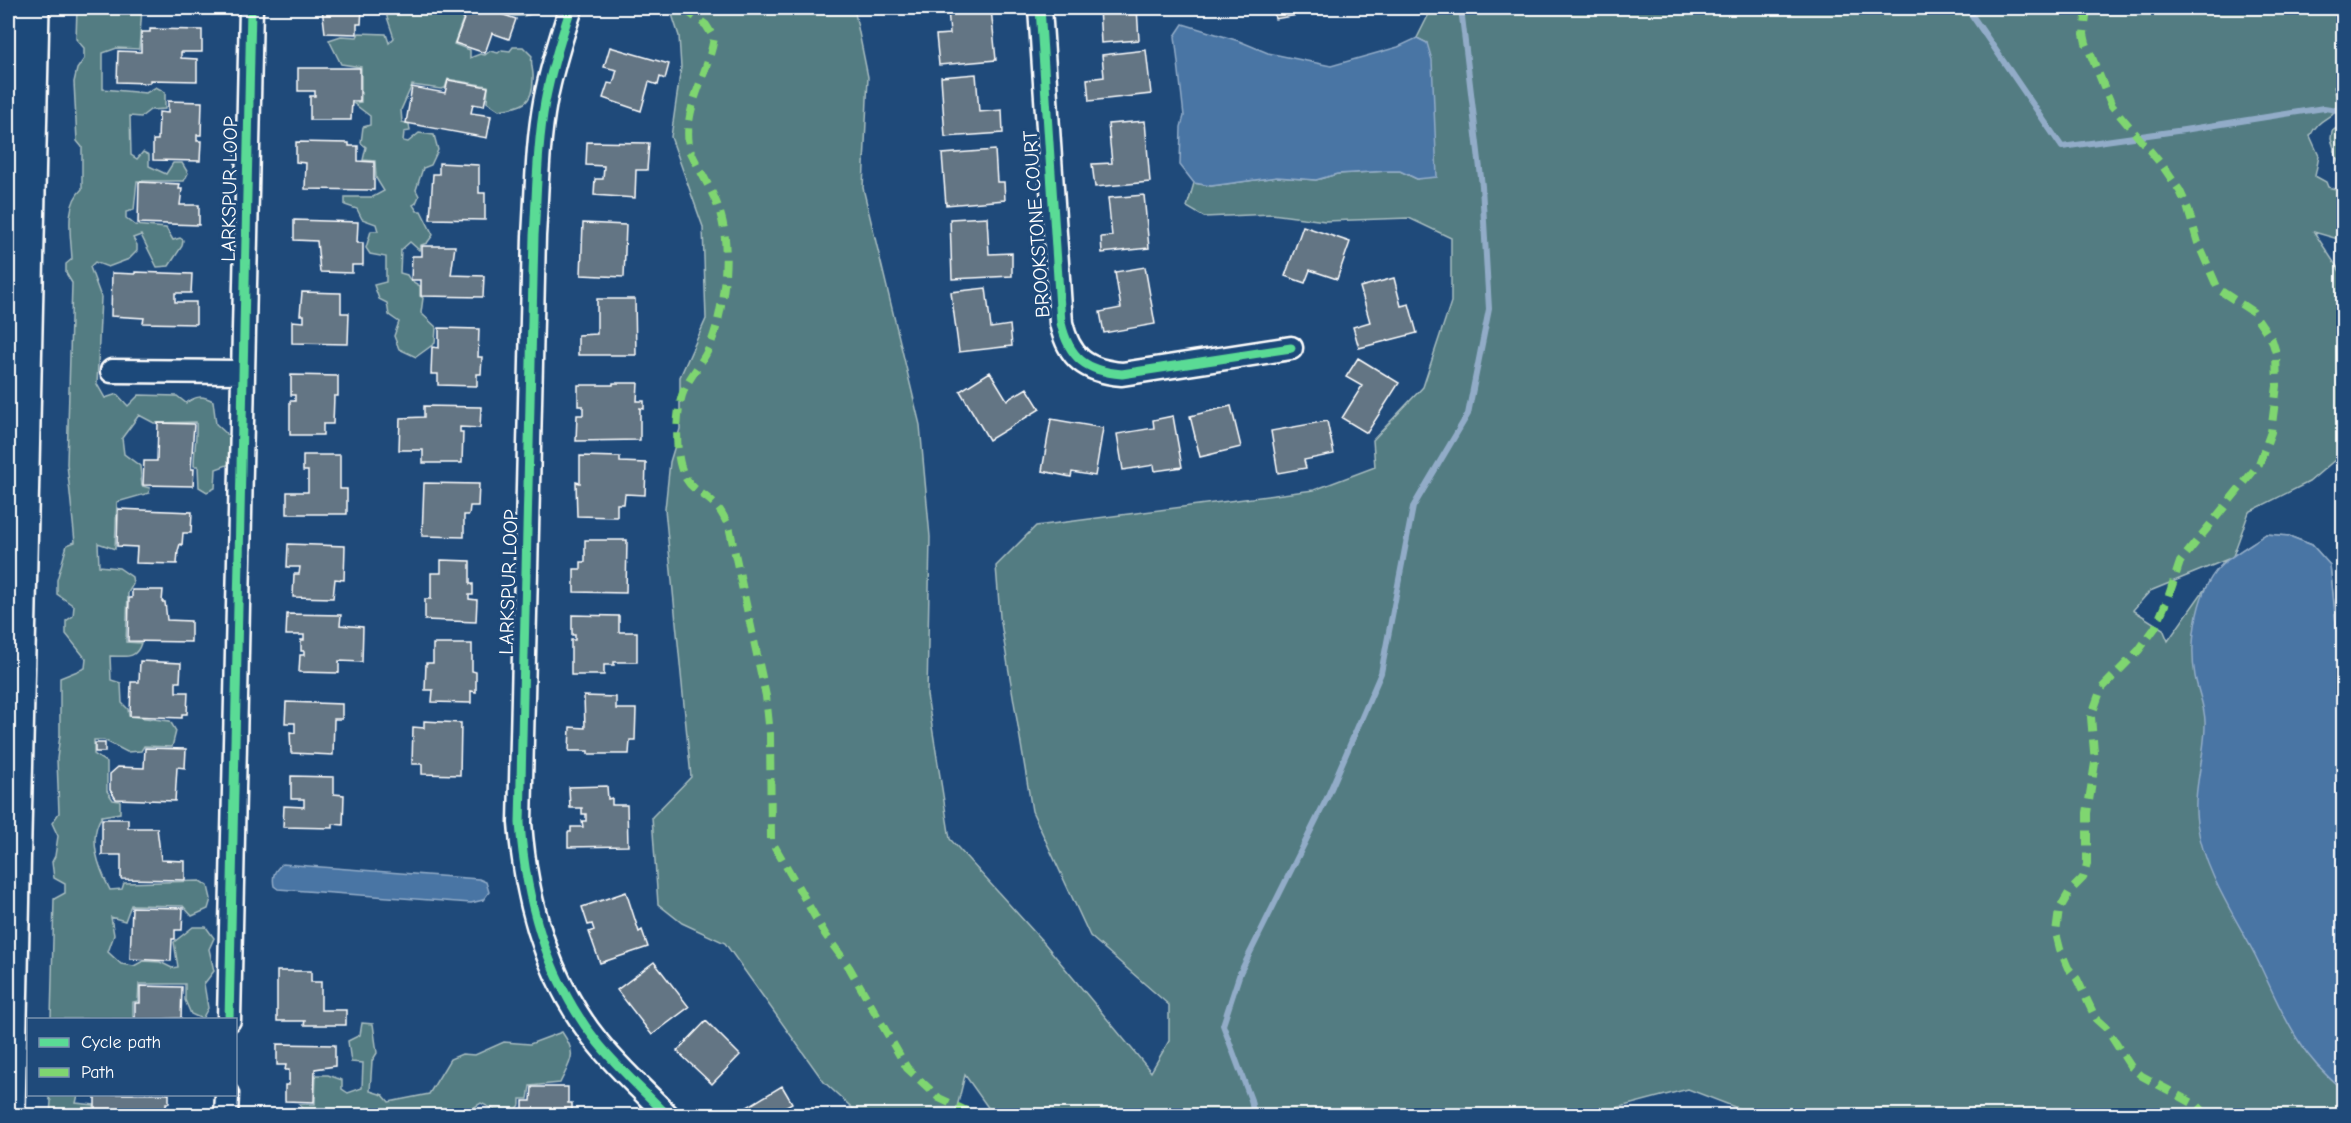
<svg xmlns="http://www.w3.org/2000/svg" width="2351" height="1123" font-family="'Comic Neue',sans-serif">
<rect width="100%" height="100%" fill="#1f4a7a"/>
<filter id="ink" filterUnits="userSpaceOnUse"><feTurbulence type="fractalNoise" baseFrequency=".0167" numOctaves="2"/><feDisplacementMap in="SourceGraphic" scale="12" xChannelSelector="R" yChannelSelector="G"/><feConvolveMatrix kernelMatrix="1 2 1 2 8 2 1 2 1" color-interpolation-filters="sRGB"/></filter>
<g filter="url(#ink)">
<path fill="#527b82" stroke="#a8bdc0" stroke-width="1.5" fill-rule="evenodd" d="M 77,8 L 142,8 L 139,49 L 117,48 L 103,53 L 103,89 L 146,93 L 156,87 L 165,92 L 165,109 L 150,110 L 141,117 L 130,116 L 131,155 L 137,159 L 143,152 L 149,155 L 149,166 L 166,174 L 173,163 L 182,163 L 188,173 L 184,181 L 137,181 L 134,210 L 126,212 L 126,218 L 135,225 L 166,228 L 173,240 L 180,238 L 183,240 L 182,246 L 169,266 L 157,267 L 141,235 L 133,238 L 137,245 L 137,251 L 129,259 L 108,267 L 95,262 L 90,267 L 101,297 L 97,384 L 105,398 L 117,394 L 128,406 L 139,395 L 177,396 L 186,403 C 196,396 202,395 213,401 L 216,424 L 229,436 L 230,464 L 216,469 L 215,488 L 207,492 L 199,487 L 198,466 L 194,466 C 194,451 197,438 196,422 L 154,423 L 139,415 L 122,438 L 124,454 L 140,466 L 142,486 L 150,488 L 149,493 L 117,502 L 115,549 L 98,543 L 99,566 L 119,568 L 132,577 L 133,584 L 128,593 L 126,642 L 141,643 C 136,660 125,656 110,656 L 111,680 L 121,683 L 122,703 L 128,709 L 129,716 L 170,721 L 176,731 L 172,747 L 144,746 L 141,751 L 127,752 L 104,740 L 94,740 L 94,754 L 107,763 L 107,791 L 113,800 L 120,801 L 120,813 L 102,816 C 87,838 99,868 110,890 L 122,889 L 124,883 L 200,881 L 208,886 L 211,899 L 208,909 L 192,916 L 183,906 L 131,905 L 125,921 L 111,917 L 114,935 L 108,952 L 121,964 L 134,966 L 143,961 L 160,962 L 172,968 L 178,967 L 174,942 L 193,927 L 206,927 L 214,938 L 209,949 L 214,971 L 204,984 L 208,1008 L 202,1019 L 191,1014 L 185,1000 L 185,984 L 139,984 L 138,1001 L 133,1002 L 133,1019 L 51,1019 L 54,899 L 65,893 L 65,884 L 54,878 L 52,862 L 55,856 L 58,836 L 52,823 L 59,813 L 57,759 L 60,735 L 60,678 L 85,668 L 86,659 L 66,634 L 66,621 L 73,616 L 74,606 L 57,594 L 57,580 L 67,545 L 75,542 L 67,464 L 72,283 L 66,273 L 66,264 L 72,259 C 71,236 64,205 82,189 L 82,147 L 77,141 L 74,82 L 77,69 L 84,59 L 84,48 L 76,39 Z
M 387,8 L 467,8 L 454,44 L 470,50 L 470,58 L 480,54 L 485,55 L 490,51 L 498,53 L 502,50 L 510,51 L 513,47 L 523,47 L 532,56 C 530,65 534,71 533,79 C 533,105 521,107 499,110 L 487,102 L 488,86 L 448,79 L 445,88 L 441,89 L 412,85 L 401,110 L 402,122 L 409,124 L 410,131 L 404,132 L 403,141 L 408,142 L 419,133 L 434,135 L 438,150 L 431,165 L 423,168 L 416,190 L 419,196 L 416,203 L 413,205 L 417,211 L 421,211 L 433,235 L 427,243 L 421,245 L 419,250 L 410,242 L 401,250 L 400,273 L 407,275 L 410,280 L 420,286 L 420,296 L 423,298 L 421,313 L 436,327 L 435,343 L 416,357 L 399,349 L 394,336 L 399,322 L 389,315 L 387,303 L 379,299 L 374,285 L 386,282 L 386,257 L 370,254 L 366,248 L 371,231 L 378,231 L 376,224 L 362,219 L 357,209 L 345,205 L 345,197 L 373,197 L 384,191 L 376,178 L 375,161 L 363,160 L 366,147 L 361,143 L 363,127 L 370,125 L 370,116 L 353,103 L 361,102 L 361,67 L 341,64 L 329,40 L 341,36 L 357,37 L 359,33 L 386,34 L 389,43 L 394,38 L 387,17 Z
M 486,8 L 543,8 C 520,22 510,15 486,8 Z
M 670,8 L 854,8 L 868,77 L 863,188 L 920,425 L 930,537 L 927,695 L 950,839 L 1045,944 L 1151,1072 L 1169,1041 L 1169,1005 L 1090,936 L 1032,811 L 1000,617 L 996,566 L 1036,526 L 1314,490 L 1375,467 L 1373,440 L 1423,387 L 1451,302 L 1451,238 L 1409,218 L 1325,221 L 1272,214 L 1204,217 L 1187,207 L 1194,183 L 1211,186 L 1277,177 L 1316,180 L 1337,174 L 1388,171 L 1400,171 L 1417,179 L 1427,43 L 1417,38 L 1432,8 L 2342,8 L 2343,84 L 2334,87 C 2344,124 2323,109 2310,136 L 2319,156 L 2315,176 L 2326,182 L 2328,187 L 2343,191 L 2343,218 L 2338,218 L 2338,239 L 2314,232 L 2343,276 L 2343,411 L 2336,418 L 2343,439 L 2343,453 L 2309,482 L 2249,512 L 2233,556 L 2266,534 L 2289,536 L 2312,545 L 2330,565 L 2338,644 L 2344,667 L 2343,1115 L 1758,1116 L 1688,1089 L 1586,1116 L 994,1116 L 965,1075 L 955,1115 L 860,1115 L 824,1082 L 725,943 L 682,923 L 658,904 L 652,817 L 691,777 L 665,509 L 670,462 L 680,429 L 680,377 L 706,319 L 703,227 L 671,137 L 681,67 L 679,36 ZM 2228,559 L 2223,563 L 2168,641 L 2163,629 L 2133,610 L 2150,591 Z
M 2340,126 L 2343,126 L 2343,165 L 2339,164 L 2331,139 L 2332,131 Z
M 362,1023 L 373,1024 L 377,1053 L 372,1061 L 370,1091 L 383,1095 L 389,1102 L 429,1094 L 450,1059 L 462,1054 L 475,1055 L 504,1042 L 530,1044 L 562,1032 C 578,1055 571,1060 560,1083 L 530,1086 L 528,1099 L 520,1099 L 520,1105 L 514,1112 L 495,1110 L 481,1103 L 473,1108 L 476,1112 L 485,1115 L 309,1115 L 299,1104 L 315,1104 L 316,1075 L 328,1075 L 342,1080 L 342,1089 L 348,1093 L 362,1088 L 363,1063 L 351,1062 L 348,1041 L 360,1035 Z
M 47,1095 L 78,1095 L 76,1103 L 94,1105 L 94,1113 L 126,1113 L 125,1115 L 50,1115 L 51,1101 Z"/>
<path fill="#4975a4" stroke="#92acc8" stroke-width="1.5" d="M 1183,24 L 1239,41 L 1268,53 L 1331,66 L 1398,47 L 1417,38 L 1427,43 L 1432,60 L 1437,177 L 1417,179 L 1400,171 L 1388,171 L 1337,174 L 1316,180 L 1277,177 L 1211,186 L 1194,183 L 1180,165 L 1181,127 L 1184,116 L 1175,36 Z
M 2266,534 L 2289,536 L 2312,545 L 2330,565 L 2338,644 L 2344,667 L 2343,1090 C 2327,1077 2309,1058 2298,1040 C 2281,1014 2269,983 2255,955 C 2233,913 2204,871 2197,823 C 2192,790 2205,758 2205,725 C 2206,708 2198,693 2195,676 C 2189,643 2196,585 2225,562 C 2237,552 2253,543 2266,534 Z
M 282,864 L 479,879 L 486,882 L 489,892 L 483,900 L 471,903 L 278,889 L 274,886 C 272,876 274,871 282,864 Z"/>
<g fill="none" stroke-linecap="round" stroke-linejoin="round">
<path stroke="#92acc8" stroke-width="6" d="M 1967,8 L 2062,147 L 2184,130 L 2324,108 L 2344,111
M 1254,1116 L 1251,1100 L 1223,1025 L 1240,973 L 1327,798 L 1381,673 L 1413,507 L 1468,414 L 1489,309 L 1482,186 L 1461,8"/>
</g>
<path fill="#637584" stroke="#fff" stroke-width="1.5" d="M 322,8 L 362,8 L 361,24 L 357,24 L 357,34 L 325,33 Z
M 468,8 L 483,8 L 516,19 L 509,39 L 492,33 L 485,53 L 455,43 Z
M 967,8 L 991,8 L 996,60 L 939,65 L 936,35 L 950,34 L 948,9 Z
M 1099,8 L 1137,8 L 1139,40 L 1101,43 Z
M 1273,8 L 1332,8 L 1332,9 L 1275,19 Z
M 150,29 L 202,30 L 202,52 L 181,52 L 181,58 L 197,59 L 197,81 L 150,80 L 150,83 L 117,82 L 118,51 L 141,52 L 141,32 L 150,32 Z
M 610,47 L 669,64 L 665,79 L 660,77 L 658,85 L 649,82 L 641,111 L 603,98 L 608,83 L 613,84 L 617,70 L 604,67 Z
M 1146,50 L 1151,94 L 1089,101 L 1087,79 L 1104,77 L 1102,55 Z
M 298,68 L 360,68 L 360,101 L 352,101 L 351,120 L 310,120 L 310,96 L 315,96 L 315,91 L 298,91 Z
M 976,74 L 979,112 L 1002,110 L 1003,133 L 945,137 L 941,77 Z
M 448,80 L 488,87 L 484,106 L 473,104 L 471,113 L 491,116 L 487,138 L 406,123 L 412,87 L 445,93 Z
M 168,101 L 202,102 L 201,135 L 197,135 L 197,141 L 201,141 L 200,161 L 153,160 L 153,140 L 158,140 L 159,112 L 168,113 Z
M 1145,121 L 1150,182 L 1095,187 L 1092,164 L 1112,163 L 1108,124 Z
M 296,142 L 349,143 L 349,146 L 358,146 L 358,161 L 374,162 L 374,190 L 305,189 L 306,163 L 296,162 Z
M 587,142 L 649,143 L 647,170 L 636,170 L 635,198 L 594,195 L 595,179 L 603,179 L 604,166 L 586,165 Z
M 995,150 L 997,182 L 1004,182 L 1005,200 L 946,205 L 942,154 Z
M 439,163 L 479,165 L 479,193 L 485,193 L 485,220 L 430,219 L 433,174 L 439,174 Z
M 139,182 L 180,184 L 179,189 L 182,189 L 180,205 L 199,205 L 199,225 L 138,223 Z
M 1144,195 L 1149,248 L 1102,253 L 1101,237 L 1112,236 L 1108,198 Z
M 987,217 L 989,254 L 1012,253 L 1012,276 L 952,279 L 950,219 Z
M 294,220 L 358,222 L 357,243 L 363,243 L 363,265 L 352,265 L 352,273 L 320,272 L 317,241 L 294,240 Z
M 583,223 L 626,225 L 624,277 L 581,275 Z
M 1303,226 L 1350,242 L 1337,279 L 1310,270 L 1305,283 L 1285,276 Z
M 422,246 L 455,246 L 451,275 L 484,276 L 483,297 L 421,296 L 421,280 L 411,280 L 412,256 L 422,256 Z
M 1145,267 L 1155,324 L 1104,333 L 1100,312 L 1121,308 L 1115,272 Z
M 135,272 L 192,274 L 191,293 L 175,293 L 175,302 L 196,302 L 196,324 L 143,323 L 144,318 L 111,316 L 112,273 L 135,274 Z
M 1394,278 L 1401,306 L 1409,304 L 1417,333 L 1359,348 L 1353,327 L 1370,322 L 1360,287 Z
M 986,288 L 991,328 L 1010,325 L 1012,346 L 959,352 L 951,292 Z
M 302,292 L 341,293 L 341,313 L 349,313 L 348,344 L 292,343 L 292,321 L 304,322 L 304,315 L 300,315 Z
M 597,299 L 635,299 L 636,355 L 578,355 L 578,335 L 597,334 Z
M 439,328 L 479,329 L 478,357 L 482,357 L 481,374 L 477,374 L 477,386 L 438,385 L 438,374 L 431,374 L 432,347 L 439,348 Z
M 1358,358 L 1399,383 L 1367,433 L 1342,418 L 1362,386 L 1346,377 Z
M 990,372 L 1007,400 L 1027,388 L 1040,409 L 989,440 L 960,391 Z
M 291,375 L 338,376 L 338,396 L 334,396 L 333,424 L 323,424 L 323,435 L 290,435 L 290,401 L 295,401 L 295,395 L 291,395 Z
M 613,383 L 638,383 L 637,401 L 644,401 L 644,409 L 640,408 L 640,440 L 576,441 L 577,415 L 583,415 L 583,406 L 578,406 L 578,385 L 613,385 Z
M 424,406 L 481,407 L 480,428 L 460,427 L 460,432 L 463,432 L 462,463 L 423,463 L 423,450 L 399,450 L 400,418 L 424,417 Z
M 1231,406 L 1241,447 L 1200,457 L 1190,416 Z
M 1173,416 L 1182,467 L 1155,471 L 1154,465 L 1123,470 L 1117,434 L 1154,428 L 1153,420 Z
M 1051,419 L 1103,428 L 1095,476 L 1072,472 L 1071,477 L 1042,471 Z
M 1327,421 L 1334,454 L 1304,460 L 1306,468 L 1278,473 L 1271,431 Z
M 158,423 L 194,424 L 191,469 L 194,469 L 193,486 L 143,485 L 144,461 L 157,461 Z
M 303,455 L 340,455 L 340,489 L 347,489 L 347,514 L 287,514 L 287,492 L 308,492 L 308,471 L 303,471 Z
M 580,456 L 620,457 L 620,462 L 646,463 L 645,495 L 625,494 L 624,504 L 617,504 L 617,517 L 577,516 L 576,482 L 580,483 Z
M 424,483 L 479,484 L 478,506 L 470,506 L 469,515 L 464,515 L 464,537 L 422,536 Z
M 118,509 L 192,512 L 191,533 L 183,533 L 182,545 L 180,544 L 178,551 L 177,564 L 136,563 L 137,547 L 117,546 Z
M 585,540 L 627,540 L 626,593 L 574,592 L 574,569 L 581,569 L 581,562 L 585,562 Z
M 288,544 L 345,546 L 344,580 L 335,579 L 333,598 L 293,597 L 294,574 L 299,574 L 300,567 L 287,567 Z
M 441,560 L 470,561 L 470,584 L 473,584 L 473,595 L 469,595 L 469,599 L 477,600 L 476,622 L 425,620 L 425,599 L 431,599 L 431,573 L 441,573 Z
M 132,590 L 163,590 L 162,602 L 165,602 L 167,620 L 191,621 L 191,642 L 128,641 L 129,598 L 132,598 Z
M 287,614 L 341,615 L 340,625 L 363,627 L 362,662 L 339,661 L 339,673 L 299,672 L 300,655 L 304,655 L 304,651 L 301,651 L 301,640 L 304,640 L 304,635 L 286,635 Z
M 572,615 L 619,616 L 619,632 L 637,632 L 637,662 L 614,662 L 614,665 L 604,665 L 604,675 L 571,675 L 571,640 L 575,640 L 575,635 L 572,635 Z
M 433,644 L 472,644 L 472,671 L 476,672 L 476,692 L 471,691 L 471,703 L 432,702 L 433,690 L 425,690 L 426,663 L 433,663 Z
M 140,661 L 181,663 L 180,682 L 176,682 L 176,692 L 188,692 L 187,714 L 182,714 L 182,718 L 130,716 L 131,682 L 139,682 Z
M 584,696 L 616,697 L 616,709 L 636,709 L 635,740 L 630,740 L 629,754 L 588,754 L 588,751 L 569,751 L 570,727 L 585,728 Z
M 286,702 L 342,704 L 342,719 L 334,719 L 333,755 L 291,753 L 290,732 L 295,733 L 295,723 L 285,723 Z
M 424,721 L 461,723 L 460,775 L 422,774 L 422,764 L 412,764 L 413,727 L 424,728 Z
M 95,743 L 105,743 L 105,752 L 95,752 Z
M 145,748 L 186,749 L 185,768 L 177,767 L 175,801 L 116,799 L 110,790 L 110,774 L 118,767 L 144,768 Z
M 291,776 L 334,777 L 334,794 L 344,795 L 343,825 L 333,824 L 333,828 L 283,827 L 284,806 L 304,807 L 304,799 L 291,799 Z
M 607,786 L 608,799 L 612,798 L 612,805 L 627,805 L 628,846 L 568,847 L 568,832 L 571,832 L 571,827 L 583,827 L 582,821 L 586,821 L 586,814 L 582,814 L 582,808 L 570,808 L 569,787 Z
M 102,819 L 128,819 L 128,828 L 157,828 L 161,860 L 185,861 L 185,880 L 121,879 L 121,855 L 102,855 Z
M 626,892 L 639,932 L 642,930 L 648,947 L 600,963 L 589,932 L 594,930 L 592,924 L 588,925 L 582,907 Z
M 132,907 L 183,908 L 182,930 L 175,930 L 175,939 L 172,939 L 171,961 L 130,959 Z
M 654,962 L 689,1007 L 652,1035 L 617,990 Z
M 277,971 L 311,971 L 311,982 L 321,982 L 321,1010 L 346,1010 L 346,1025 L 304,1025 L 305,1021 L 277,1021 Z
M 140,986 L 182,987 L 181,1018 L 135,1020 L 135,1003 L 140,1003 Z
M 706,1021 L 740,1055 L 712,1084 L 677,1051 Z
M 277,1044 L 335,1045 L 335,1066 L 315,1069 L 314,1102 L 285,1101 L 285,1085 L 289,1085 L 289,1070 L 285,1070 L 286,1065 L 277,1065 Z
M 782,1086 L 792,1103 L 781,1109 L 785,1116 L 740,1116 L 739,1112 Z
M 532,1087 L 568,1087 L 568,1103 L 572,1103 L 572,1116 L 523,1116 L 523,1101 L 531,1101 Z
M 95,1094 L 169,1094 L 169,1103 L 166,1103 L 166,1108 L 170,1108 L 170,1116 L 127,1116 L 127,1112 L 95,1111 Z"/>
<g fill="none" stroke-linecap="round" stroke-linejoin="round">
<g stroke="#fff" stroke-width="27">
<path id="street" d="M 571,8 C 561,38 551,70 545,102 C 537,146 537,191 534,236 L 520,823 C 526,902 547,980 598,1043 C 619,1069 645,1092 668,1116
M 1040,8 L 1061,323 C 1069,358 1086,371 1122,374 L 1291,348
M 112,371 L 243,372
M 229,1020 L 251,8
M 226,1116 L 227,1094"/>
</g>
<g stroke="#fff" stroke-width="38">
<path id="primary" d="M 8,1109 L 32,8"/>
</g>
<use href="#street" stroke="#1f4a7a" stroke-width="22"/>
<use href="#primary" stroke="#1f4a7a" stroke-width="33"/>
<path stroke="#7fd670" stroke-width="8" stroke-dasharray="15 8" stroke-linecap="butt" d="M 683,8 L 706,25 L 714,38 C 708,75 681,111 690,150 C 700,172 715,194 721,216 C 731,250 724,310 711,343 C 705,360 691,374 684,390 C 676,408 675,448 681,467 C 689,492 702,490 717,507 C 722,512 725,520 729,526 L 766,696 L 770,734 L 771,840 L 825,934 L 849,967 L 907,1068 L 939,1098 L 977,1116
M 2087,8 L 2084,34 L 2086,43 L 2112,106 L 2162,165 L 2180,191 L 2188,209 L 2198,243 L 2218,289 L 2253,312 L 2272,340 L 2276,353 L 2277,386 L 2271,432 L 2259,464 L 2180,562 L 2168,598 L 2155,628 L 2139,650 L 2101,689 L 2091,717 L 2095,763 L 2087,813 L 2087,864 L 2083,878 L 2070,891 L 2059,910 L 2056,933 L 2060,949 L 2068,968 L 2077,979 L 2096,1019 L 2106,1028 L 2131,1067 L 2142,1076 L 2198,1106 L 2208,1116"/>
<g stroke="#1f4a7a" stroke-width="13">
<path id="cycleway" d="M 571,8 C 561,38 551,70 545,102 C 537,146 537,191 534,236 L 520,823 C 526,902 547,980 598,1043 C 619,1069 645,1092 668,1116
M 1040,8 L 1061,323 C 1069,358 1086,371 1122,374 L 1291,348
M 229,1020 L 251,8"/>
</g>
<use href="#cycleway" stroke="#5adb95" stroke-width="9"/>
</g>
</g>
<g text-anchor="middle" stroke-width="6" stroke-linejoin="round" paint-order="stroke">
<g font-size="20" fill="#fff" stroke="#1f4a7a">
<text transform="translate(229 189) rotate(-89)" y="7">LARKSPUR LOOP</text>
<text transform="translate(1036 224) rotate(-94)" y="7">BROOKSTONE COURT</text>
<text transform="translate(508 582) rotate(-88)" y="7">LARKSPUR LOOP</text>
</g>
</g>
<rect width="2351" height="1123" fill="none" stroke="#1f4a7a" stroke-width="30"/>
<rect x="15" y="15" width="2321" height="1093" fill="none" stroke="#fff" stroke-width="2" filter="url(#ink)"/>
<rect x="27" y="1018" width="210" height="78" fill="#1f4a7a" stroke="#7992af" stroke-width="1.5"/>
<rect x="39" y="1038" width="30" height="9" fill="#5adb95" stroke="#7992af" stroke-width="1.5"/>
<text x="81" y="1048" font-size="18" fill="#ffffff">Cycle path</text>
<rect x="39" y="1068" width="30" height="9" fill="#7fd670" stroke="#7992af" stroke-width="1.5"/>
<text x="81" y="1078" font-size="18" fill="#ffffff">Path</text>
</svg>
